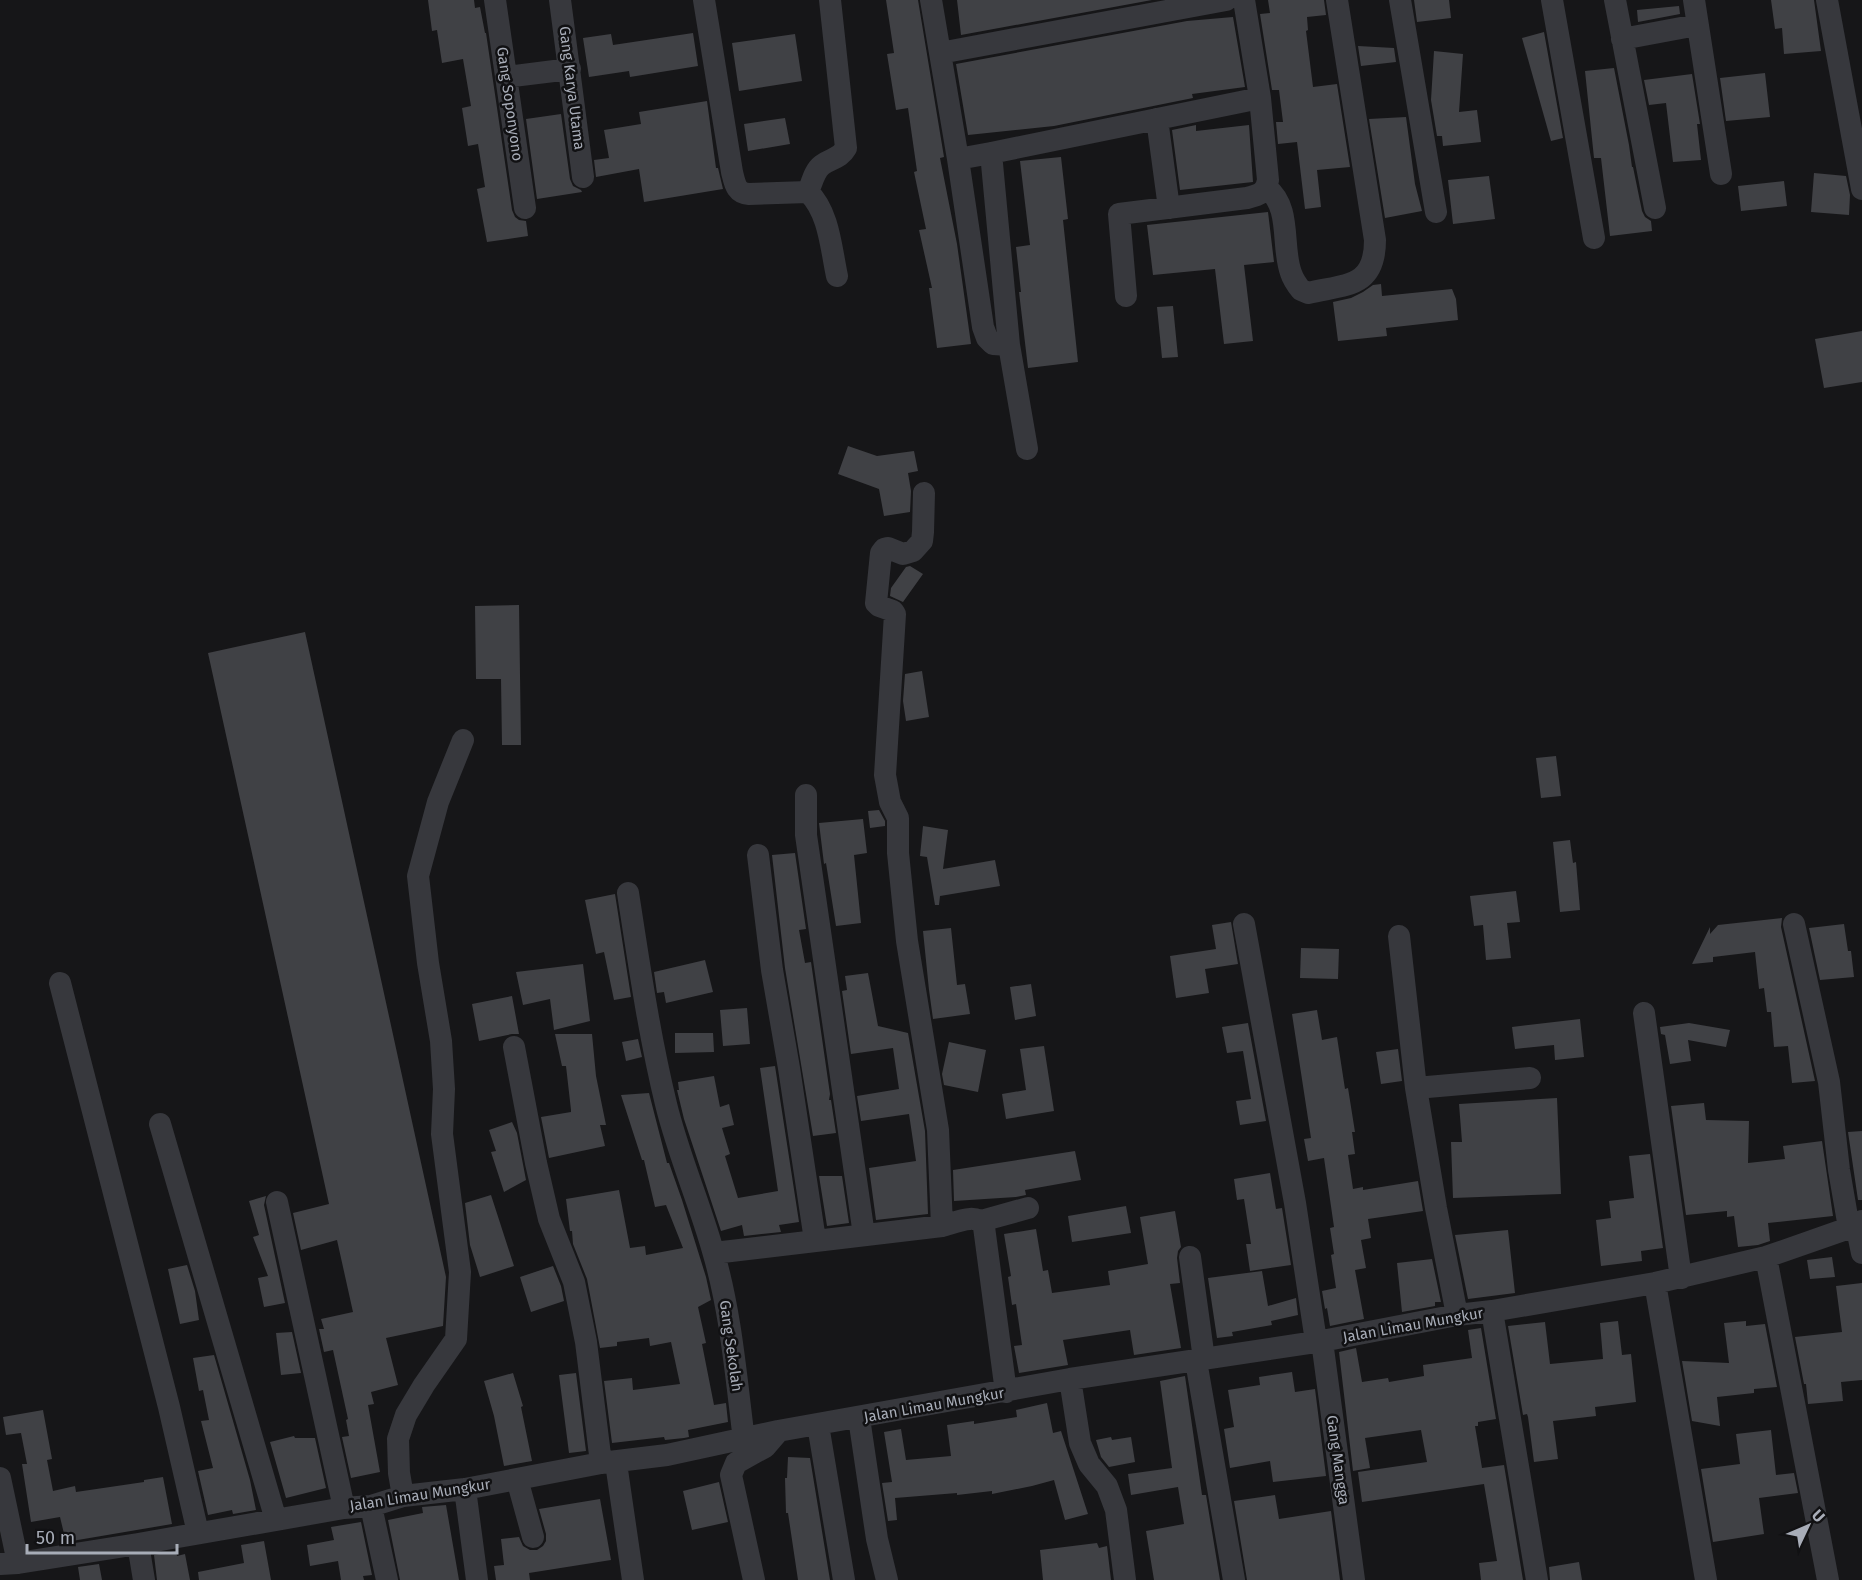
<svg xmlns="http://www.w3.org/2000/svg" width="1862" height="1580" font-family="'Fira Sans',sans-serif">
<rect width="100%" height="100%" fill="#161618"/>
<path fill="#404145" d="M 428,0 L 474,0 L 475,8 L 480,7 L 485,33 L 486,33 L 512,210 L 515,217 L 519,220 L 526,221 L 528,236 L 487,242 L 477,189 L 485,187 L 478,144 L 468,146 L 462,108 L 471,106 L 463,59 L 442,63 L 437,30 L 432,31 Z
M 886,0 L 918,0 L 944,157 L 940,158 L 957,244 L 971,344 L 937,348 L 929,288 L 932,288 L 919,230 L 926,229 L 914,172 L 917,171 L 908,108 L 896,110 L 887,54 L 894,53 Z
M 957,0 L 1152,0 L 961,35 Z
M 1268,0 L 1324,0 L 1326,15 L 1307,17 L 1308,30 L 1306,31 L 1313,87 L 1337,84 L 1350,167 L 1317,170 L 1321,207 L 1305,209 L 1297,142 L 1278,144 L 1276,122 L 1283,122 L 1279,90 L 1272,90 L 1260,14 L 1270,13 Z
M 1414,0 L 1449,0 L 1451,18 L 1417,22 Z
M 1771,0 L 1814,0 L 1821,51 L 1784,54 L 1782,28 L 1775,29 Z
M 1679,6 L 1680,14 L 1638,22 L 1637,10 Z
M 1233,17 L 1245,87 L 1192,94 L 1193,98 L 1054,126 L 968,135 L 956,64 L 1187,21 Z
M 1544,32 L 1563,138 L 1551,141 L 1522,38 Z
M 693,33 L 698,66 L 630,77 L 629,71 L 589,77 L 583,38 L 611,34 L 613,45 Z
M 795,34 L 802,81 L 739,91 L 732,43 Z
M 1358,46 L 1394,48 L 1396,62 L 1361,66 Z
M 1434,51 L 1463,54 L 1459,112 L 1477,110 L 1481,142 L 1443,146 L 1442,136 L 1437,136 L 1431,100 Z
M 1614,68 L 1629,145 L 1632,167 L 1633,167 L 1642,211 L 1645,217 L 1651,221 L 1652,231 L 1610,236 L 1601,158 L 1594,158 L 1585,71 Z
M 1765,73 L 1770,117 L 1726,121 L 1720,78 Z
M 1692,74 L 1700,124 L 1697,124 L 1701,160 L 1673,162 L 1666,103 L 1649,105 L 1644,80 Z
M 707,101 L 716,168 L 718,168 L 723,189 L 644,202 L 639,169 L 596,177 L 594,160 L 609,158 L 604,130 L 641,124 L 639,112 Z
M 561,114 L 570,179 L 573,186 L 581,190 L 582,192 L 537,199 L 526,119 Z
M 1406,117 L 1415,184 L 1422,211 L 1385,218 L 1369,119 Z
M 785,118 L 790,144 L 748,151 L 744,124 Z
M 1196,125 L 1196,131 L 1249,125 L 1253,182 L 1180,190 L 1172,130 Z
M 1061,157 L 1068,219 L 1063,220 L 1078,362 L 1028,368 L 1019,292 L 1021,292 L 1016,247 L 1030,245 L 1020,161 Z
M 1814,173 L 1846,176 L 1850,195 L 1849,215 L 1811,212 Z
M 1489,176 L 1495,219 L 1453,224 L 1448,180 Z
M 1784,181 L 1787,206 L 1741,211 L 1738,186 Z
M 1268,212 L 1274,262 L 1244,265 L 1253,341 L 1224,344 L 1215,269 L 1153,275 L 1147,225 Z
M 1381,284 L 1382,296 L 1452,289 L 1456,299 L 1458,320 L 1386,328 L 1387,336 L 1338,341 L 1333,302 L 1351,298 L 1363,292 L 1373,285 Z
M 1173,306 L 1178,357 L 1162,358 L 1157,307 Z
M 1862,331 L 1862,382 L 1824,388 L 1815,339 Z
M 848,446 L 877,456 L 914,451 L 918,471 L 908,473 L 911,491 L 910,512 L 884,516 L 879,489 L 838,474 Z
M 910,566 L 923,574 L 903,602 L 890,596 L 891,588 L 906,567 Z
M 519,605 L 521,745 L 502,745 L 501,679 L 476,679 L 475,606 Z
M 305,632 L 446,1277 L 443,1326 L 386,1338 L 398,1385 L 371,1392 L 374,1404 L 368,1405 L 380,1472 L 351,1478 L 342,1437 L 349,1436 L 346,1420 L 348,1419 L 333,1350 L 324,1352 L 319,1329 L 324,1329 L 321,1319 L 353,1312 L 337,1240 L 301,1250 L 293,1213 L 329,1204 L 208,653 Z
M 922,671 L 929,717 L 906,721 L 903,701 L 905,674 Z
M 1556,756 L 1561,796 L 1541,798 L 1536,758 Z
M 879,810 L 885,821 L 885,826 L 870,828 L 868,811 Z
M 863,819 L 867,853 L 854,855 L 861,923 L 836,926 L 826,863 L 824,864 L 819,823 Z
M 923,826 L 948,830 L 943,869 L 995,860 L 1000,886 L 940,896 L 939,905 L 935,905 L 927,857 L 920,856 Z
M 1570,840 L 1573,863 L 1576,862 L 1580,910 L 1560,912 L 1553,842 Z
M 795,853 L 806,929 L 799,930 L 805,963 L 811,962 L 830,1094 L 829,1100 L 831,1100 L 836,1133 L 813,1136 L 785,968 L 772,855 Z
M 1516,891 L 1520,922 L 1507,923 L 1511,958 L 1486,960 L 1483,925 L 1474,926 L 1470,896 Z
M 615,894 L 631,997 L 614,1000 L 604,952 L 596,954 L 585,900 Z
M 1782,918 L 1781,927 L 1815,1081 L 1792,1083 L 1788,1046 L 1774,1047 L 1771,1012 L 1767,1012 L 1764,988 L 1759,989 L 1755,952 L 1713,957 L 1713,962 L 1692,964 L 1710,927 L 1710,934 L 1718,925 Z
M 1231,922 L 1238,964 L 1205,969 L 1209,993 L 1176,998 L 1170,956 L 1216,949 L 1212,925 Z
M 1844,924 L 1848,951 L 1851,951 L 1854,977 L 1820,980 L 1809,928 Z
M 951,928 L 957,985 L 965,984 L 970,1014 L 933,1019 L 929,990 L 923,931 Z
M 1301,948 L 1339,949 L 1338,979 L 1300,978 Z
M 705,960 L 713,992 L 666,1003 L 664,992 L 657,993 L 654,972 Z
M 583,964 L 590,1021 L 554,1030 L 550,999 L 523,1005 L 516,972 Z
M 868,973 L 878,1026 L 908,1033 L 925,1131 L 928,1214 L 876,1220 L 869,1168 L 916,1161 L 909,1114 L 861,1121 L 857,1096 L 899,1089 L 893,1048 L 851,1054 L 842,991 L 847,990 L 845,976 Z
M 1031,984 L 1036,1016 L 1015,1020 L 1010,987 Z
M 512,996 L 519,1034 L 512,1034 L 479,1041 L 472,1004 Z
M 747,1008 L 750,1044 L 723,1046 L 720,1010 Z
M 1317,1010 L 1322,1040 L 1337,1037 L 1345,1089 L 1348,1088 L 1355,1132 L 1352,1132 L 1355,1154 L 1348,1155 L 1353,1189 L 1363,1187 L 1363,1190 L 1418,1181 L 1423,1211 L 1368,1219 L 1371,1238 L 1361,1240 L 1366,1268 L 1355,1270 L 1364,1319 L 1330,1326 L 1327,1308 L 1325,1309 L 1322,1291 L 1336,1288 L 1331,1255 L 1334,1254 L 1330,1228 L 1334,1227 L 1324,1158 L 1308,1161 L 1304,1139 L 1311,1138 L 1292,1014 Z
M 1580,1019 L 1584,1057 L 1555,1060 L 1554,1045 L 1515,1049 L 1512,1027 Z
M 1248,1023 L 1266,1121 L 1240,1125 L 1236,1101 L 1251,1099 L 1243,1051 L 1227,1053 L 1222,1027 Z
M 1689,1023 L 1730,1030 L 1726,1047 L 1688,1040 L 1691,1061 L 1670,1064 L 1665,1035 L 1661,1034 L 1660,1027 Z
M 675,1033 L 713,1033 L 714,1052 L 675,1053 Z
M 555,1034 L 592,1034 L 596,1076 L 606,1125 L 600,1125 L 605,1146 L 549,1158 L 541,1117 L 571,1112 L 571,1110 L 566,1066 L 562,1066 Z
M 638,1039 L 642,1057 L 626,1061 L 622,1042 Z
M 949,1042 L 986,1050 L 978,1092 L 944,1085 L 942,1074 Z
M 1044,1046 L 1054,1111 L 1006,1119 L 1002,1094 L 1026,1090 L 1020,1049 Z
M 1398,1049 L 1402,1081 L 1381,1084 L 1376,1052 Z
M 775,1066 L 799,1222 L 779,1225 L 781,1232 L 744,1236 L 742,1225 L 721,1231 L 684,1119 L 677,1090 L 679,1090 L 678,1082 L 714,1076 L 720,1107 L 729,1104 L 734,1125 L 722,1128 L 730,1154 L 725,1156 L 738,1198 L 778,1191 L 760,1068 Z
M 649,1093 L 667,1163 L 669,1163 L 682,1200 L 706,1277 L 711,1300 L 698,1307 L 706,1343 L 702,1344 L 714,1405 L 726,1403 L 728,1422 L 688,1430 L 689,1437 L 684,1438 L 665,1440 L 664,1437 L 612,1443 L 604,1381 L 632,1378 L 633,1390 L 680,1384 L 671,1342 L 650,1346 L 649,1338 L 617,1342 L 617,1346 L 600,1348 L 587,1279 L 573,1244 L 572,1231 L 570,1231 L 566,1199 L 619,1190 L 630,1248 L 645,1246 L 646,1255 L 683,1248 L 666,1205 L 655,1207 L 644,1160 L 642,1160 L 621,1095 Z
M 1557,1098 L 1561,1194 L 1453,1198 L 1451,1142 L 1462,1142 L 1459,1104 Z
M 1704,1103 L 1706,1120 L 1749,1121 L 1748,1163 L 1785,1159 L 1783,1146 L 1822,1141 L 1833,1216 L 1768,1223 L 1770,1241 L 1758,1245 L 1738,1247 L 1734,1216 L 1727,1217 L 1727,1211 L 1686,1215 L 1671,1106 Z
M 512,1122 L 517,1133 L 526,1180 L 504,1192 L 491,1152 L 496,1151 L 489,1130 Z
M 1862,1131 L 1862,1200 L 1858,1200 L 1848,1132 Z
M 1075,1151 L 1081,1180 L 1025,1190 L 1026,1195 L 1016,1197 L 954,1201 L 953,1170 Z
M 1650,1154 L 1663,1248 L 1641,1251 L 1642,1261 L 1601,1266 L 1596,1220 L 1611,1218 L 1609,1201 L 1634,1198 L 1629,1156 Z
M 1270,1173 L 1276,1209 L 1282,1208 L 1291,1265 L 1250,1271 L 1246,1244 L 1251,1244 L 1244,1199 L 1237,1200 L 1234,1179 Z
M 819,1176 L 842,1176 L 849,1223 L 827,1226 Z
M 491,1195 L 514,1266 L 480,1277 L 470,1245 L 465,1203 Z
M 266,1196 L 264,1205 L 285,1303 L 264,1307 L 258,1278 L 268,1276 L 253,1237 L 259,1235 L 249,1201 Z
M 1126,1206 L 1131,1233 L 1072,1242 L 1068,1216 Z
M 1175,1211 L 1181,1247 L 1178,1251 L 1177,1258 L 1180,1283 L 1170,1284 L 1181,1348 L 1134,1355 L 1130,1330 L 1063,1340 L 1068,1365 L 1019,1373 L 1014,1346 L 1022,1345 L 1016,1304 L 1012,1305 L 1008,1277 L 1011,1276 L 1004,1234 L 1036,1229 L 1043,1271 L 1048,1270 L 1052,1293 L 1110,1285 L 1108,1271 L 1148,1264 L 1140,1217 Z
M 1508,1230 L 1515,1293 L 1468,1299 L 1455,1235 Z
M 1832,1257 L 1835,1277 L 1810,1279 L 1807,1260 Z
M 1432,1259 L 1441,1302 L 1435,1302 L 1435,1306 L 1402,1312 L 1397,1263 Z
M 187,1265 L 195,1291 L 199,1320 L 180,1324 L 168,1269 Z
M 553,1266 L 561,1286 L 564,1301 L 531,1312 L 520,1277 Z
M 1262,1271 L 1268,1306 L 1296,1298 L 1298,1315 L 1271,1321 L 1272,1325 L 1232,1332 L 1233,1336 L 1217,1338 L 1208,1278 Z
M 1862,1283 L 1862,1380 L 1841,1382 L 1843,1401 L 1808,1404 L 1806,1384 L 1804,1384 L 1795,1337 L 1842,1332 L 1836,1286 Z
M 1618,1321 L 1622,1355 L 1631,1354 L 1636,1402 L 1595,1407 L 1596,1416 L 1553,1421 L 1558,1459 L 1534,1462 L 1528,1417 L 1527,1414 L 1523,1415 L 1508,1326 L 1545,1322 L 1550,1364 L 1603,1359 L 1600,1323 Z
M 1746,1321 L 1746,1326 L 1765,1324 L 1777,1387 L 1754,1389 L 1754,1393 L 1717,1397 L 1720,1426 L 1692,1421 L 1682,1361 L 1729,1363 L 1724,1323 Z
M 1481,1328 L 1496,1419 L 1478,1422 L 1478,1426 L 1475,1426 L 1482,1468 L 1504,1465 L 1523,1580 L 1481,1580 L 1479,1563 L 1497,1561 L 1484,1484 L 1362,1502 L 1358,1472 L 1427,1462 L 1421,1430 L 1365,1438 L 1370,1468 L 1353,1471 L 1339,1352 L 1356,1348 L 1362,1382 L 1388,1378 L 1389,1382 L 1424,1376 L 1423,1365 L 1472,1358 L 1468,1330 Z
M 292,1332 L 301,1373 L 281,1375 L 276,1333 Z
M 214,1355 L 250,1480 L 256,1510 L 233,1514 L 232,1510 L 208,1515 L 198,1471 L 213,1468 L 201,1421 L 209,1420 L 203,1390 L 199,1391 L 193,1358 Z
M 1292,1372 L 1295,1392 L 1315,1389 L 1326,1476 L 1273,1482 L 1270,1461 L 1230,1468 L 1224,1429 L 1234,1427 L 1228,1390 L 1260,1385 L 1259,1377 Z
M 513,1373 L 523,1406 L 521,1407 L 532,1461 L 504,1466 L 494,1416 L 484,1381 Z
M 576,1373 L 586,1451 L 569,1453 L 559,1375 Z
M 1185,1376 L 1202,1495 L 1206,1495 L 1220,1580 L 1154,1580 L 1146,1531 L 1184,1524 L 1178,1487 L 1131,1495 L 1128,1474 L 1172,1468 L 1160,1381 Z
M 1047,1403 L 1053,1433 L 1061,1431 L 1088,1514 L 1065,1520 L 1054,1480 L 1032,1486 L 992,1494 L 992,1491 L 957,1495 L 957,1493 L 895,1498 L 897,1520 L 888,1521 L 882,1483 L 892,1482 L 884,1432 L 901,1429 L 906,1460 L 951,1456 L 947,1425 L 974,1421 L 974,1424 L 1017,1417 L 1016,1410 Z
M 43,1410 L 52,1459 L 47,1460 L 53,1491 L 75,1486 L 76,1492 L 144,1482 L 144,1480 L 163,1477 L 172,1524 L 66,1542 L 60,1517 L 31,1522 L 22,1464 L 27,1464 L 21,1433 L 6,1435 L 3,1417 Z
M 1771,1430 L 1776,1475 L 1794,1473 L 1798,1493 L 1759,1498 L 1764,1534 L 1713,1542 L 1701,1469 L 1740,1464 L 1736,1434 Z
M 294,1436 L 295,1438 L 315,1438 L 326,1488 L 286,1498 L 270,1442 Z
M 1111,1437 L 1112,1440 L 1131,1437 L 1135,1462 L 1109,1467 L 1101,1457 L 1096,1440 Z
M 788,1457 L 810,1458 L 830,1580 L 798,1580 L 788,1513 L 786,1513 L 785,1478 L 787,1478 Z
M 719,1482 L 728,1522 L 692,1530 L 683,1491 Z
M 1275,1495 L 1279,1519 L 1331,1511 L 1340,1580 L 1247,1580 L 1234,1501 Z
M 600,1499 L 611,1560 L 529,1573 L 530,1580 L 496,1580 L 494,1566 L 504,1565 L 501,1539 L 519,1537 L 523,1546 L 530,1550 L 537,1550 L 543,1546 L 546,1541 L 546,1534 L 539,1509 Z
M 446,1505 L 459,1580 L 400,1580 L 388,1520 L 423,1513 L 422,1507 Z
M 361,1522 L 372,1575 L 363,1576 L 364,1580 L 341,1580 L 338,1561 L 310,1566 L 307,1545 L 334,1540 L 331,1527 Z
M 264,1541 L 271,1580 L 199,1580 L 198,1572 L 244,1563 L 241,1545 Z
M 1097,1543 L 1099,1548 L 1107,1546 L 1111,1580 L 1043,1580 L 1040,1550 Z
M 176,1551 L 177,1556 L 185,1554 L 190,1580 L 157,1580 L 154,1555 Z
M 1579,1562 L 1582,1580 L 1550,1580 L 1549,1567 Z
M 99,1564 L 102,1580 L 80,1580 L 78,1567 Z"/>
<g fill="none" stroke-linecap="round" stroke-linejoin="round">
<path stroke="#37383d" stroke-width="22" d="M 495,0 L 525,208
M 560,0 L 583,177
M 704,0 L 732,172 C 735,184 736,193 749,194 L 808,192 C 829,212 831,248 837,276
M 931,0 L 958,159 L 983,327 L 987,338 L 993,344 L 1009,345
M 1400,0 L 1436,212
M 1552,0 L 1594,238
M 1615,0 L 1655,208
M 1694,0 L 1721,174
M 1827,0 L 1862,189
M 1622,39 L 1697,25
M 940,53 L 1226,0
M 506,77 L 570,69
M 1157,119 L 1169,208
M 991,153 L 1009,345 L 1027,449
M 958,159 L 991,153 L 1260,98
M 1267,188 C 1292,208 1281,246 1291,273 C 1293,279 1297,285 1301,290 L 1308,293 C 1346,284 1375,288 1375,240 L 1337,0
M 808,192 C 812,183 814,171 822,165 C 831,158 840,159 846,148 L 830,0
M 1126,296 L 1119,214 L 1247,198 C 1259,195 1266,193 1268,180 L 1260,98 L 1244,0
M 924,493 L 923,532 L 922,541 L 913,551 L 903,554 L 888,548 L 884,549 L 881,553 L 876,603 L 879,606 L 893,611 L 895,614 L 885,775 L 890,802 L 898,818 L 898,853 L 907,941 L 938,1130 L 942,1226
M 806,795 L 806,835 L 864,1235
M 758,855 L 772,970 L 789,1068 L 815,1240
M 628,893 C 639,964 649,1034 666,1104 C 678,1154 699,1201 713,1251 C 731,1312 736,1377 744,1440
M 1244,924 L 1295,1203 L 1316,1341
M 1794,924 L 1829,1082 L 1839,1170 L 1849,1228
M 1399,936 L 1416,1088 L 1436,1208 L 1457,1315
M 60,983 L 169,1407 L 198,1533
M 1644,1013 L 1681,1278
M 514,1047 L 536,1163 L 549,1219 L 574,1282 L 586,1342 L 601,1463
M 1416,1088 L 1530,1078
M 160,1124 L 276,1520
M 277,1202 L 344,1508
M 981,1221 L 1028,1208
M 1856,1224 L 1862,1253
M 714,1253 L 942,1226 C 954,1223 979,1211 984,1227 L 1006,1392
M 1190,1257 L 1204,1359
M 1766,1257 L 1828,1580
M 1655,1283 L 1706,1580
M 1492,1311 L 1537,1580
M 1322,1341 L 1354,1580
M 1196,1361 L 1234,1580
M 1070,1379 L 1080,1443 L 1089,1464 L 1107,1486 L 1116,1510 L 1125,1580
M 859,1418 L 877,1539 L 887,1580
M 818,1425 L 844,1580
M 616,1463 L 633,1580
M 0,1478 L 18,1563
M 517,1479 L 533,1537
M 465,1489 L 477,1580
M 403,1496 L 399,1473 L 398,1439 L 406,1415 L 424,1385 L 456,1339 L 460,1272 L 442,1134 L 444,1089 L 441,1041 L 428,963 L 418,876 L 438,802 L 463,740
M 371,1506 L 387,1580
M 138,1544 L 144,1580
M 0,1564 L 18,1563 L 138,1544 L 344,1508 L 371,1506 L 403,1496 L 465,1489 L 601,1463 L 667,1455 L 778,1431 L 1070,1379 L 1322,1341 L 1457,1315 L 1492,1311 L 1655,1283 L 1766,1257 L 1849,1228 L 1862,1221
M 754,1580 L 731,1475 L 736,1463 L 765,1447 L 777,1433"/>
</g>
<g text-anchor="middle" stroke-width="5" stroke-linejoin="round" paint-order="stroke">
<g font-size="15" fill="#a8adb8" stroke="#111113">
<text transform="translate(572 88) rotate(83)" y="5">Gang Karya Utama</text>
<text transform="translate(510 104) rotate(82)" y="5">Gang Soponyono</text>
<text transform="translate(1413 1325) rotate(-10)" y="5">Jalan Limau Mungkur</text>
<text transform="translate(731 1346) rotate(82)" y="5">Gang Sekolah</text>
<text transform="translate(934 1405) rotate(-10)" y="5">Jalan Limau Mungkur</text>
<text transform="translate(1338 1460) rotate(82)" y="5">Gang Mangga</text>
<text transform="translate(420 1495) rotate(-9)" y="5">Jalan Limau Mungkur</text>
</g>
</g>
<g transform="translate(1808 1526) rotate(46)" stroke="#111113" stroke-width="4.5" paint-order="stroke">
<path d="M0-4.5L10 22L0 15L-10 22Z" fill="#a8adb8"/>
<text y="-9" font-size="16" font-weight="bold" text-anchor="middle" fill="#a8adb8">U</text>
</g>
<path d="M27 1544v9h150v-9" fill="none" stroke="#a8adb8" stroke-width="3"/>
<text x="36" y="1544" font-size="18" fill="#a8adb8" stroke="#111113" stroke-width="4.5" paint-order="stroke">50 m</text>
</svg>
